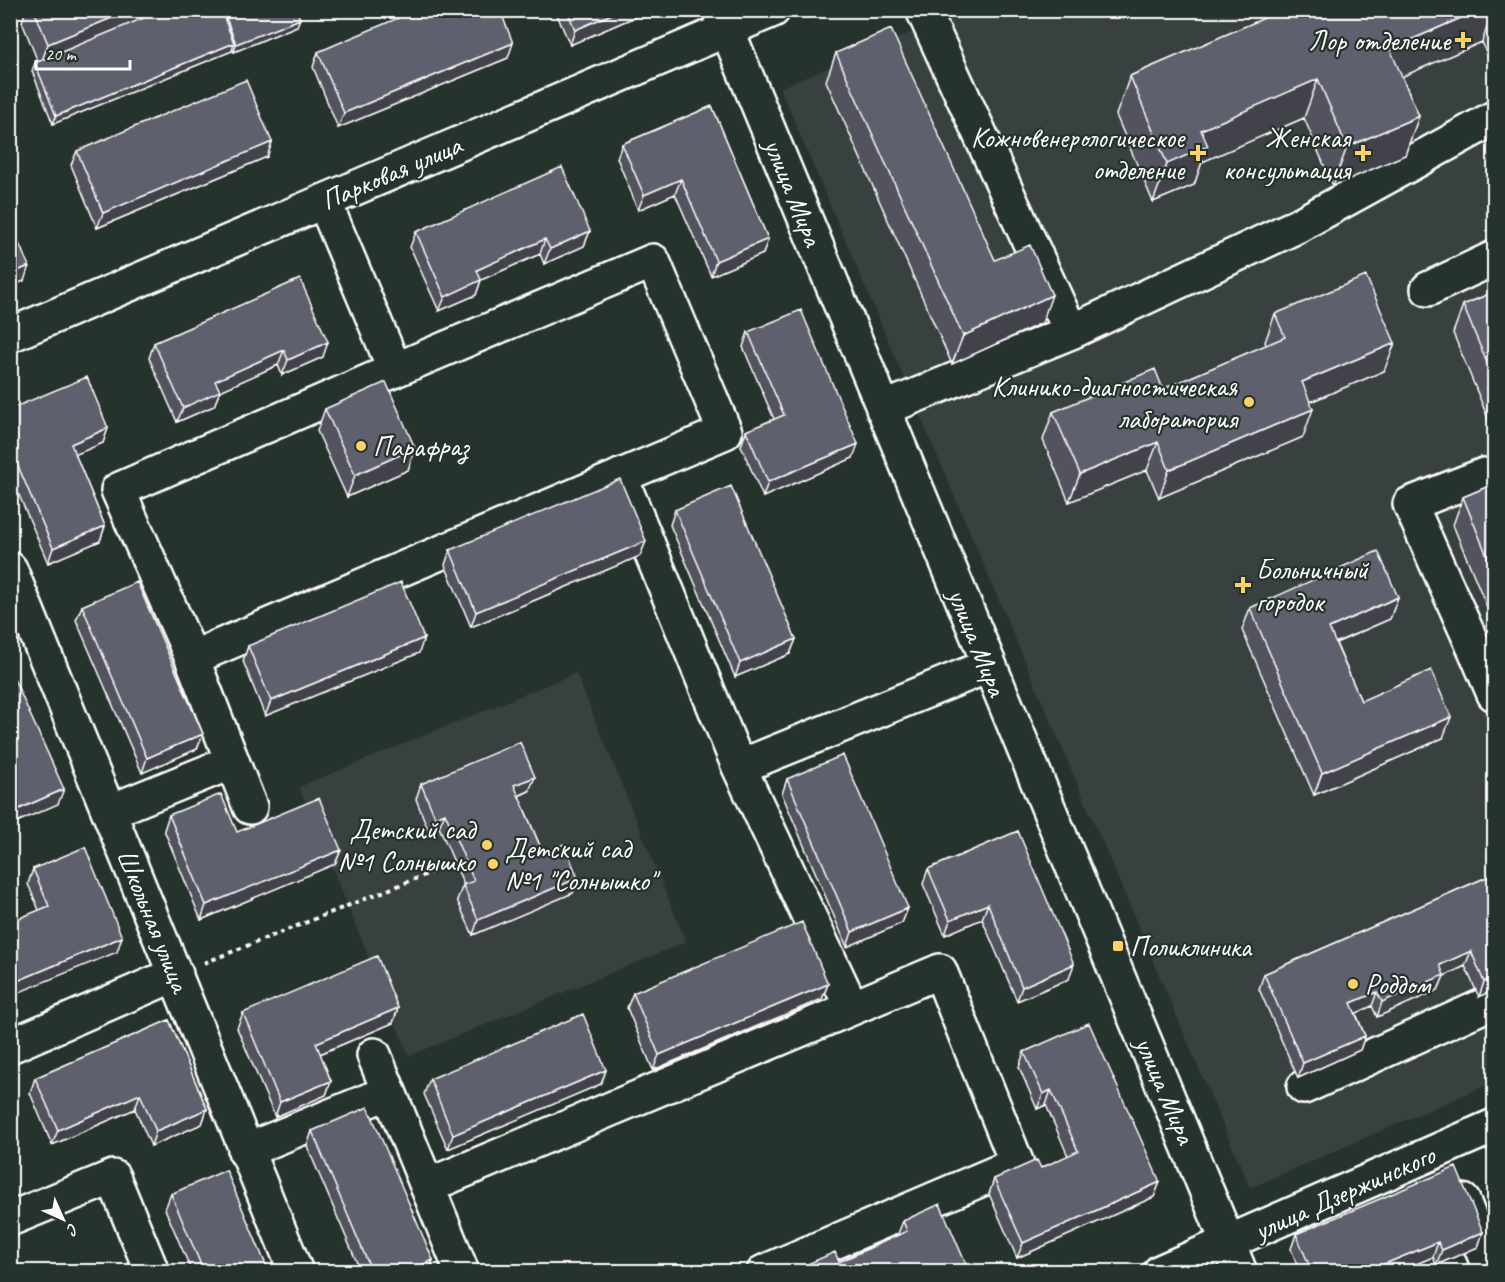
<svg xmlns="http://www.w3.org/2000/svg" width="1505" height="1282" font-family="Caveat,sans-serif">
<rect width="100%" height="100%" fill="#26332d"/>
<filter id="ink" filterUnits="userSpaceOnUse"><feTurbulence type="fractalNoise" baseFrequency=".0167" numOctaves="2"/><feDisplacementMap in="SourceGraphic" scale="12" xChannelSelector="R" yChannelSelector="G"/><feConvolveMatrix kernelMatrix="1 2 1 2 8 2 1 2 1" color-interpolation-filters="sRGB"/></filter>
<g filter="url(#ink)">
<path fill="#374040" d="M 962,11 L 1494,11 L 1494,1082 L 1250,1188 L 780,88 Z
M 576,673 L 686,942 L 409,1056 L 299,787 Z"/>
<g fill="none" stroke-linecap="round" stroke-linejoin="round">
<g stroke="#fff" stroke-width="38">
<path id="minor" d="M 719,10 L 1240,1272
M 1428,289 L 1494,258
M 1071,332 L 1297,226 L 1494,118
M 10,335 L 773,10
M 883,409 L 1071,332 L 923,10
M 1484,475 L 1410,504 L 1479,659 L 1494,653
M 620,476 L 739,767
M 10,569 L 296,1272
M 192,658 L 118,490 L 395,370
M 1479,659 L 1494,694
M 250,807 L 192,658 L 725,432 L 653,261 L 395,370 L 324,201
M 111,811 L 232,762
M 10,1046 L 176,974
M 374,1055 L 462,1272
M 1304,1087 L 1494,1001
M 245,1151 L 389,1092
M 427,1186 L 852,1008
M 1463,1201 L 1491,1272
M 10,1219 L 113,1177 L 152,1272
M 764,1272 L 1017,1164 L 940,971 L 852,1008 L 739,767 L 988,666
M 1160,1272 L 1494,1126"/>
</g>
<path stroke="#fff" stroke-width="4" stroke-dasharray="4.5 4.5" stroke-linecap="butt" d="M 204,963 L 430,873"/>
<use href="#minor" stroke="#26332d" stroke-width="33"/>
</g>
<path fill="#52535e" stroke="#fff" stroke-width="1.5" d="M 26,10 L 297,10 L 297,26 L 234,52 L 232,49 L 232,51 L 53,124 L 32,71 L 35,63 L 38,62 L 22,22 Z
M 555,10 L 651,10 L 570,45 Z
M 1283,10 L 1494,10 L 1494,54 L 1488,56 L 1482,42 L 1402,76 L 1419,116 L 1405,155 L 1333,186 L 1304,118 L 1202,162 L 1194,185 L 1153,202 L 1116,115 L 1130,76 Z
M 318,52 L 508,58 L 338,128 L 313,67 Z
M 836,53 L 995,260 L 1042,323 L 952,364 L 826,81 Z
M 712,106 L 768,239 L 763,254 L 711,276 L 675,194 L 638,210 L 617,158 L 622,144 Z
M 272,142 L 267,157 L 97,228 L 71,165 L 77,151 Z
M 590,231 L 584,246 L 544,264 L 540,254 L 481,280 L 476,295 L 439,311 L 410,247 L 416,232 Z
M 300,279 L 323,357 L 282,375 L 278,365 L 220,391 L 214,406 L 177,422 L 149,358 L 154,343 Z
M 1494,292 L 1494,433 L 1453,333 L 1463,305 Z
M 1275,314 L 1384,371 L 1310,402 L 1303,437 L 1159,498 L 1147,470 L 1069,502 L 1043,440 L 1053,412 L 1163,389 L 1266,345 L 1265,342 Z
M 748,332 L 853,458 L 763,497 L 741,446 L 746,431 L 774,419 L 743,347 Z
M 10,409 L 108,428 L 103,443 L 75,454 L 105,526 L 100,541 L 48,563 L 10,474 Z
M 325,409 L 415,448 L 408,470 L 347,497 L 317,431 Z
M 1494,484 L 1494,604 L 1487,607 L 1453,525 L 1463,497 Z
M 675,510 L 796,639 L 790,654 L 735,677 L 670,525 Z
M 646,541 L 640,556 L 471,627 L 445,565 L 450,550 Z
M 1398,597 L 1390,619 L 1336,643 L 1361,701 L 1443,738 L 1314,795 L 1242,630 L 1250,608 Z
M 82,606 L 197,749 L 142,773 L 76,620 Z
M 248,646 L 419,653 L 265,716 L 243,661 Z
M 787,779 L 908,908 L 902,923 L 847,947 L 782,794 Z
M 421,784 L 529,791 L 519,796 L 543,853 L 573,893 L 473,935 L 457,900 L 463,885 L 464,885 L 439,827 L 429,832 L 416,799 Z
M 169,815 L 237,832 L 341,850 L 335,864 L 201,920 L 164,830 Z
M 1018,831 L 1069,979 L 1017,1001 L 982,919 L 945,935 L 923,884 L 928,869 Z
M 33,869 L 117,952 L 39,910 L 28,884 Z
M 1494,874 L 1494,989 L 1479,997 L 1465,966 L 1444,976 L 1438,990 L 1377,1017 L 1372,1006 L 1356,1013 L 1365,1036 L 1360,1050 L 1298,1078 L 1259,989 L 1264,974 Z
M 828,984 L 822,999 L 653,1070 L 627,1008 L 633,993 Z
M 398,1008 L 393,1023 L 320,1054 L 331,1081 L 326,1095 L 275,1117 L 237,1028 L 243,1013 Z
M 169,1020 L 207,1109 L 202,1124 L 151,1146 L 135,1109 L 52,1145 L 30,1093 L 35,1078 Z
M 1024,1052 L 1160,1182 L 1154,1197 L 1017,1258 L 989,1194 L 994,1179 L 1041,1168 L 1068,1156 L 1046,1105 L 1037,1109 L 1019,1067 Z
M 606,1070 L 601,1084 L 448,1149 L 424,1094 L 430,1079 Z
M 312,1131 L 433,1260 L 429,1272 L 361,1272 L 307,1146 Z
M 171,1194 L 269,1272 L 192,1272 L 165,1209 Z
M 903,1221 L 967,1272 L 794,1272 L 794,1270 L 839,1262 L 897,1236 Z
M 1483,1232 L 1478,1247 L 1436,1265 L 1433,1257 L 1397,1272 L 1300,1272 L 1291,1249 L 1296,1234 Z"/>
<path fill="#42434c" stroke="#fff" stroke-width="1.5" d="M 131,10 L 175,10 L 40,66 L 48,44 Z
M 621,10 L 651,10 L 570,45 L 575,30 Z
M 1479,10 L 1493,10 L 1482,42 L 1376,88 L 1390,49 Z
M 300,19 L 297,26 L 234,52 L 236,44 Z
M 1494,38 L 1494,54 L 1488,56 Z
M 234,43 L 232,51 L 53,124 L 56,116 Z
M 513,43 L 508,58 L 338,128 L 344,113 Z
M 1318,79 L 1304,118 L 1202,162 L 1194,185 L 1153,202 L 1167,164 L 1201,130 Z
M 1419,116 L 1405,155 L 1333,186 L 1347,147 Z
M 272,142 L 267,157 L 97,228 L 103,213 Z
M 681,179 L 675,194 L 638,210 L 644,195 Z
M 590,231 L 584,246 L 544,264 L 550,249 Z
M 545,239 L 540,254 L 481,280 L 476,295 L 439,311 L 445,297 L 477,270 Z
M 768,239 L 763,254 L 711,276 L 716,261 Z
M 29,266 L 24,281 L 10,287 L 10,274 Z
M 1052,295 L 1042,323 L 952,364 L 963,336 Z
M 328,342 L 323,357 L 282,375 L 288,360 Z
M 1395,343 L 1384,371 L 1291,410 L 1302,382 Z
M 284,350 L 278,365 L 220,391 L 214,406 L 177,422 L 183,408 L 215,381 Z
M 1313,409 L 1303,437 L 1159,498 L 1169,470 Z
M 108,428 L 103,443 L 65,459 L 71,444 Z
M 1158,442 L 1147,470 L 1069,502 L 1080,474 Z
M 858,444 L 853,458 L 763,497 L 768,482 Z
M 415,448 L 408,470 L 347,497 L 355,475 Z
M 105,526 L 100,541 L 48,563 L 53,548 Z
M 646,541 L 640,556 L 471,627 L 476,612 Z
M 1494,585 L 1494,604 L 1487,607 Z
M 1398,597 L 1390,619 L 1321,649 L 1329,628 Z
M 424,638 L 419,653 L 265,716 L 271,701 Z
M 796,639 L 790,654 L 735,677 L 740,663 Z
M 1451,717 L 1443,738 L 1314,795 L 1322,773 Z
M 203,734 L 197,749 L 142,773 L 147,758 Z
M 535,777 L 529,791 L 509,800 L 514,785 Z
M 64,789 L 58,804 L 10,825 L 10,813 Z
M 445,813 L 439,827 L 429,832 L 435,817 Z
M 341,850 L 335,864 L 201,920 L 206,905 Z
M 578,878 L 573,893 L 473,935 L 478,920 Z
M 988,904 L 982,919 L 945,935 L 950,920 Z
M 908,908 L 902,923 L 847,947 L 852,932 Z
M 122,937 L 117,952 L 10,996 L 10,984 Z
M 1471,951 L 1465,966 L 1444,976 L 1438,990 L 1377,1017 L 1382,1002 L 1440,965 Z
M 1074,964 L 1069,979 L 1017,1001 L 1022,987 Z
M 1494,977 L 1494,989 L 1479,997 L 1484,982 Z
M 828,984 L 822,999 L 653,1070 L 659,1055 Z
M 1377,992 L 1372,1006 L 1346,1018 L 1351,1003 Z
M 398,1008 L 393,1023 L 310,1058 L 316,1043 Z
M 1365,1036 L 1360,1050 L 1298,1078 L 1303,1063 Z
M 606,1070 L 601,1084 L 448,1149 L 453,1135 Z
M 331,1081 L 326,1095 L 275,1117 L 280,1102 Z
M 1051,1090 L 1046,1105 L 1037,1109 L 1043,1094 Z
M 140,1094 L 135,1109 L 52,1145 L 58,1130 Z
M 207,1109 L 202,1124 L 151,1146 L 156,1131 Z
M 1160,1182 L 1154,1197 L 1017,1258 L 1023,1243 Z
M 1483,1232 L 1478,1247 L 1436,1265 L 1442,1250 Z
M 1438,1242 L 1433,1257 L 1397,1272 L 1375,1272 L 1377,1267 Z
M 433,1260 L 429,1272 L 406,1272 Z"/>
<path fill="#5f606d" stroke="#fff" stroke-width="1.5" d="M 34,10 L 131,10 L 48,44 Z
M 163,10 L 221,10 L 234,43 L 56,116 L 35,63 Z
M 223,10 L 297,10 L 300,19 L 236,44 Z
M 417,10 L 500,10 L 513,43 L 344,113 L 318,52 Z
M 567,10 L 621,10 L 575,30 Z
M 1283,10 L 1479,10 L 1390,49 L 1419,116 L 1347,147 L 1318,79 L 1201,130 L 1208,146 L 1167,164 L 1130,76 Z
M 891,29 L 995,260 L 1030,245 L 1052,295 L 963,336 L 836,53 Z
M 246,80 L 272,142 L 103,213 L 77,151 Z
M 712,106 L 768,239 L 716,261 L 681,179 L 644,195 L 622,144 Z
M 562,167 L 590,231 L 550,249 L 545,239 L 477,270 L 481,280 L 445,297 L 416,232 Z
M 10,223 L 29,266 L 10,274 Z
M 1366,276 L 1395,343 L 1302,382 L 1313,409 L 1169,470 L 1158,442 L 1080,474 L 1053,412 L 1155,369 L 1163,389 L 1285,337 L 1275,314 Z
M 300,279 L 328,342 L 288,360 L 284,350 L 215,381 L 220,391 L 183,408 L 154,343 Z
M 1494,292 L 1494,380 L 1463,305 Z
M 801,310 L 858,444 L 768,482 L 746,431 L 784,415 L 748,332 Z
M 87,377 L 108,428 L 71,444 L 105,526 L 53,548 L 10,447 L 10,409 Z
M 386,382 L 415,448 L 355,475 L 325,409 Z
M 620,479 L 646,541 L 476,612 L 450,550 Z
M 1494,484 L 1494,573 L 1463,497 Z
M 731,486 L 796,639 L 740,663 L 675,510 Z
M 1378,551 L 1398,597 L 1329,628 L 1361,701 L 1431,670 L 1451,717 L 1322,773 L 1250,608 Z
M 137,582 L 203,734 L 147,758 L 82,606 Z
M 401,582 L 424,638 L 271,701 L 248,646 Z
M 10,670 L 64,789 L 10,813 Z
M 520,742 L 535,777 L 514,785 L 543,853 L 564,844 L 578,878 L 478,920 L 463,885 L 474,881 L 445,813 L 435,817 L 421,784 Z
M 843,755 L 908,908 L 852,932 L 787,779 Z
M 221,794 L 237,832 L 319,798 L 341,850 L 206,905 L 169,815 Z
M 1018,831 L 1074,964 L 1022,987 L 988,904 L 950,920 L 928,869 Z
M 85,847 L 122,937 L 10,984 L 10,922 L 49,906 L 33,869 Z
M 1494,874 L 1494,977 L 1484,982 L 1471,951 L 1440,965 L 1444,975 L 1382,1002 L 1377,992 L 1351,1003 L 1365,1036 L 1303,1063 L 1264,974 Z
M 802,922 L 828,984 L 659,1055 L 633,993 Z
M 377,956 L 398,1008 L 316,1043 L 331,1081 L 280,1102 L 243,1013 Z
M 583,1014 L 606,1070 L 453,1135 L 430,1079 Z
M 169,1020 L 207,1109 L 156,1131 L 140,1094 L 58,1130 L 35,1078 Z
M 1089,1023 L 1160,1182 L 1023,1243 L 994,1179 L 1037,1160 L 1041,1168 L 1078,1151 L 1051,1090 L 1043,1094 L 1024,1052 Z
M 368,1107 L 433,1260 L 406,1272 L 372,1272 L 312,1131 Z
M 10,1150 L 14,1157 L 10,1158 Z
M 1456,1167 L 1483,1232 L 1442,1250 L 1438,1242 L 1377,1267 L 1378,1272 L 1312,1272 L 1296,1234 Z
M 226,1170 L 269,1272 L 204,1272 L 171,1194 Z
M 940,1204 L 968,1269 L 962,1272 L 795,1272 L 794,1270 L 835,1252 L 839,1262 L 907,1231 L 903,1221 Z"/>
</g>
<g fill="#ffd166" stroke="#26332d" stroke-width="2">
<path d="M1460 31h6v6h6v6h-6v6h-6v-6h-6v-6h6z"/>
<path d="M1195 144h6v6h6v6h-6v6h-6v-6h-6v-6h6z"/>
<path d="M1360 144h6v6h6v6h-6v6h-6v-6h-6v-6h6z"/>
<circle cx="1249" cy="402" r="6"/>
<circle cx="361" cy="446" r="6"/>
<path d="M1240 576h6v6h6v6h-6v6h-6v-6h-6v-6h6z"/>
<circle cx="487" cy="845" r="6"/>
<circle cx="493" cy="864" r="6"/>
<rect x="1112" y="940" width="12" height="12" rx="3"/>
<circle cx="1353" cy="984" r="6"/>
</g>
<g text-anchor="middle" stroke-width="4.5" stroke-linejoin="round" paint-order="stroke">
<g font-size="28" fill="#fff" stroke="#26332d" text-anchor="end">
<text x="1450" y="50">Лор отделение</text>
<text x="1184" y="147">Кожновенерологическое<tspan x="1184" dy="32">отделение</tspan></text>
<text x="1350" y="147">Женская<tspan x="1350" dy="32">консультация</tspan></text>
<text x="1237" y="396">Клинико-диагностическая<tspan x="1237" dy="32">лаборатория</tspan></text>
<text x="373" y="456" text-anchor="start">Парафраз</text>
<text x="1256" y="579" text-anchor="start">Больничный<tspan x="1256" dy="32">городок</tspan></text>
<text x="475" y="839">Детский сад<tspan x="475" dy="32">№1 Солнышко</tspan></text>
<text x="505" y="858" text-anchor="start">Детский сад<tspan x="505" dy="32">№1 "Солнышко"</tspan></text>
<text x="1130" y="956" text-anchor="start">Поликлиника</text>
<text x="1365" y="994" text-anchor="start">Роддом</text>
</g>
<g font-size="28" fill="#fff" stroke="#26332d">
<text transform="translate(391 172) rotate(-23)" y="10">Парковая улица</text>
<text transform="translate(794 192) rotate(68)" y="10">улица Мира</text>
<text transform="translate(978 642) rotate(68)" y="10">улица Мира</text>
<text transform="translate(154 920) rotate(68)" y="10">Школьная улица</text>
<text transform="translate(1166 1090) rotate(67)" y="10">улица Мира</text>
<text transform="translate(1344 1192) rotate(-24)" y="10">улица Дзержинского</text>
</g>
</g>
<rect width="1505" height="1282" fill="none" stroke="#26332d" stroke-width="36"/>
<rect x="18" y="18" width="1469" height="1246" fill="none" stroke="#fff" stroke-width="2" filter="url(#ink)"/>
<g transform="translate(63 1219) rotate(135)" stroke="#26332d" stroke-width="4.5" paint-order="stroke">
<path d="M0-4.5L10 22L0 15L-10 22Z" fill="#ffffff"/>
<text y="-9" font-size="16" font-weight="bold" text-anchor="middle" fill="#ffffff">С</text>
</g>
<path d="M36 60v9h94v-9" fill="none" stroke="#ffffff" stroke-width="3"/>
<text x="45" y="60" font-size="18" fill="#ffffff" stroke="#26332d" stroke-width="4.5" paint-order="stroke">20 m</text>
</svg>
